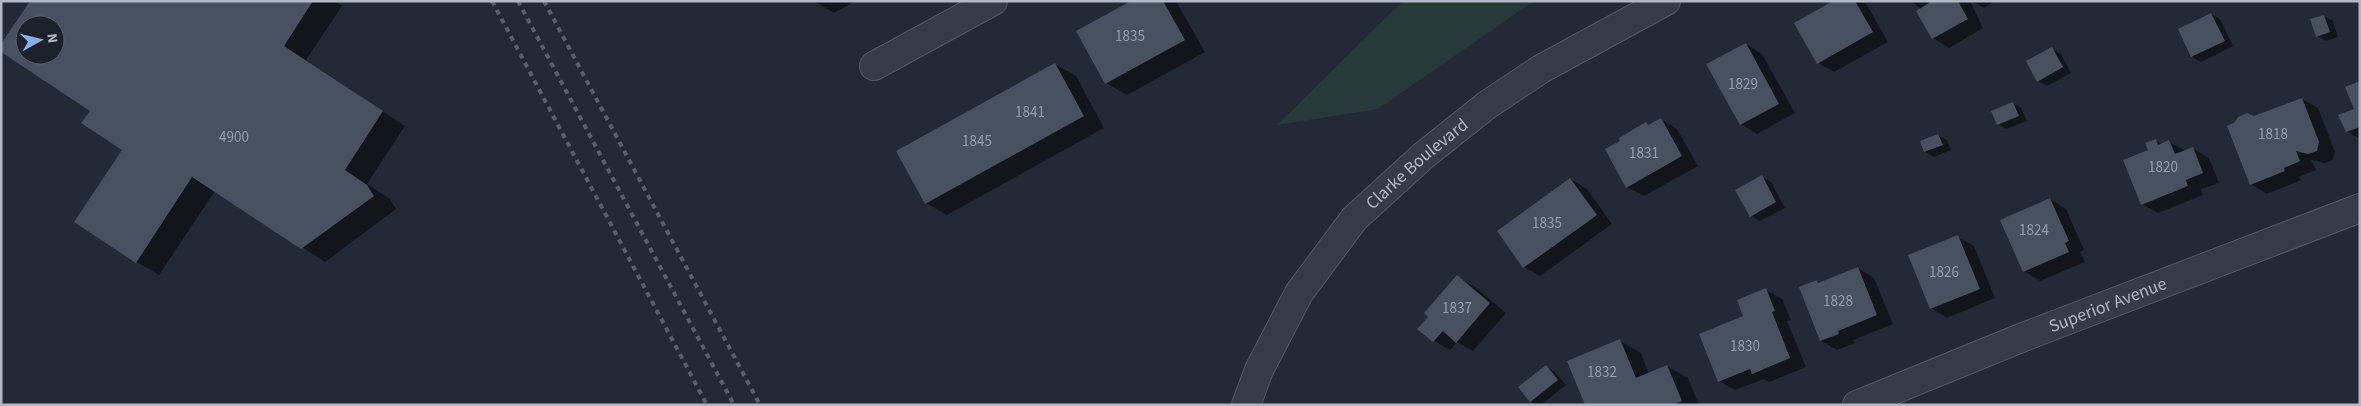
<svg xmlns="http://www.w3.org/2000/svg" width="2361" height="406" font-family="'Source Sans 3',sans-serif">
<rect width="100%" height="100%" fill="#232a36"/>
<path fill="#28393a" d="M 1403,1 L 1534,1 L 1378,109 L 1277,125 Z"/>
<path fill="#0007" fill-rule="evenodd" d="M 31,1 L 335,1 L 342,6 L 306,60 L 405,126 L 367,184 L 390,199 L 396,209 L 325,262 L 215,191 L 159,275 L 137,262 L 124,150 L 92,110 L 1,50 ZM 25,25 L 55,25 L 55,55 L 25,55 Z
M 814,1 L 856,1 L 834,13 Z
M 1133,1 L 1176,1 L 1205,52 L 1127,95 L 1106,83 L 1078,32 Z
M 1836,1 L 1866,3 L 1888,42 L 1834,72 L 1818,63 Z
M 1911,1 L 1970,1 L 1983,28 L 1949,48 L 1933,38 L 1921,9 Z
M 1972,1 L 1995,1 L 1984,8 Z
M 2211,14 L 2220,19 L 2233,46 L 2201,62 L 2192,57 Z
M 2324,16 L 2333,21 L 2338,37 L 2326,41 L 2317,36 Z
M 1746,44 L 1762,54 L 1795,113 L 1757,134 L 1741,124 Z
M 2052,49 L 2061,54 L 2071,73 L 2047,86 L 2038,81 Z
M 1055,64 L 1076,76 L 1104,128 L 947,215 L 926,203 L 898,151 Z
M 2360,82 L 2360,139 L 2347,131 L 2356,110 Z
M 2302,99 L 2318,108 L 2335,152 L 2333,160 L 2325,163 L 2311,160 L 2316,170 L 2299,177 L 2301,180 L 2267,194 L 2251,184 L 2254,118 Z
M 2013,103 L 2021,108 L 2027,121 L 2006,129 L 1998,124 Z
M 1661,119 L 1677,129 L 1698,166 L 1644,196 L 1627,187 L 1622,141 L 1646,124 L 1649,126 Z
M 1938,135 L 1947,140 L 1951,150 L 1934,157 L 1925,152 Z
M 2155,140 L 2162,144 L 2169,142 L 2186,151 L 2192,148 L 2209,158 L 2219,183 L 2201,189 L 2203,195 L 2158,213 L 2142,204 L 2150,151 Z
M 1762,177 L 1771,182 L 1785,208 L 1760,221 L 1751,216 Z
M 1570,179 L 1587,189 L 1612,224 L 1540,276 L 1524,267 Z
M 2050,199 L 2066,209 L 2084,250 L 2080,252 L 2085,262 L 2040,281 L 2024,271 Z
M 1958,237 L 1974,246 L 1995,298 L 1947,318 L 1931,308 Z
M 1858,268 L 1874,278 L 1893,324 L 1853,340 L 1855,343 L 1837,350 L 1821,341 L 1817,281 L 1820,283 Z
M 1457,277 L 1474,286 L 1506,313 L 1473,351 L 1457,342 L 1450,350 L 1434,341 L 1429,317 Z
M 1766,290 L 1782,299 L 1791,320 L 1787,321 L 1806,367 L 1769,382 L 1764,379 L 1735,390 L 1719,381 L 1744,317 Z
M 1620,341 L 1641,353 L 1649,374 L 1667,366 L 1688,378 L 1699,405 L 1586,405 Z
M 1546,366 L 1555,372 L 1566,385 L 1541,405 L 1537,405 L 1530,401 Z"/>
<path fill="#495160" fill-rule="evenodd" d="M 30,1 L 313,1 L 284,46 L 383,111 L 345,170 L 367,185 L 374,196 L 301,249 L 192,177 L 136,263 L 74,222 L 122,150 L 81,123 L 90,111 L 1,52 L 1,44 ZM 25,25 L 55,25 L 55,55 L 25,55 Z
M 1131,1 L 1163,1 L 1185,40 L 1105,84 L 1076,31 Z
M 1833,1 L 1855,1 L 1873,32 L 1817,64 L 1794,23 Z
M 1928,1 L 1958,1 L 1968,19 L 1932,39 L 1916,11 L 1929,3 Z
M 2211,13 L 2225,41 L 2191,57 L 2178,29 Z
M 2324,15 L 2330,32 L 2316,37 L 2310,19 Z
M 1746,43 L 1779,104 L 1740,125 L 1706,64 Z
M 2052,47 L 2063,67 L 2037,82 L 2026,61 Z
M 1055,63 L 1084,116 L 925,204 L 896,151 Z
M 2360,81 L 2360,127 L 2346,132 L 2338,115 L 2354,109 L 2345,87 Z
M 2302,98 L 2319,142 L 2317,151 L 2308,154 L 2296,151 L 2300,161 L 2284,168 L 2285,171 L 2250,185 L 2227,126 L 2235,122 L 2238,117 L 2247,113 L 2254,116 Z
M 2013,102 L 2019,116 L 1997,125 L 1991,111 Z
M 1661,118 L 1682,156 L 1626,188 L 1605,149 L 1620,141 L 1619,138 L 1646,122 L 1648,125 Z
M 1938,134 L 1943,145 L 1924,152 L 1920,141 Z
M 2156,139 L 2158,145 L 2169,140 L 2175,154 L 2193,147 L 2203,173 L 2186,180 L 2188,186 L 2141,205 L 2123,160 L 2148,150 L 2145,143 Z
M 1762,175 L 1776,202 L 1750,217 L 1735,190 Z
M 1570,178 L 1597,215 L 1523,268 L 1497,231 Z
M 2050,198 L 2069,241 L 2065,243 L 2069,252 L 2023,272 L 2000,220 Z
M 1958,235 L 1980,289 L 1930,309 L 1908,255 Z
M 1858,267 L 1877,315 L 1838,331 L 1839,334 L 1820,341 L 1799,287 L 1817,280 L 1818,283 Z
M 1457,275 L 1490,303 L 1456,343 L 1443,331 L 1433,342 L 1417,329 L 1428,317 L 1424,313 Z
M 1766,288 L 1775,311 L 1772,312 L 1790,358 L 1752,374 L 1750,369 L 1718,382 L 1699,334 L 1743,316 L 1737,300 Z
M 1620,339 L 1636,378 L 1667,365 L 1682,401 L 1672,405 L 1585,405 L 1567,361 Z
M 1546,365 L 1558,380 L 1530,402 L 1518,387 Z"/>
<g fill="none" stroke-linecap="round" stroke-linejoin="round">
<g stroke="#545a65" stroke-width="30">
<g id="minor">
<path d="M 874,66 L 993,1"/>
<path id="s1" d="M 1857,405 L 2021,338 L 2360,208"/>
</g>
</g>
<g stroke="#545a65" stroke-width="30">
<g id="tertiary">
<path id="s2" d="M 1246,405 L 1259,370 L 1299,293 L 1354,219 L 1423,156 L 1487,105 L 1541,69 L 1666,1"/>
</g>
</g>
<use href="#minor" stroke="#363c47" stroke-width="28"/>
<use href="#tertiary" stroke="#363c47" stroke-width="28"/>
<path stroke="#58606e" stroke-width="4" stroke-dasharray="5 5" stroke-linecap="butt" d="M 492,1 L 707,405
M 518,1 L 734,405
M 544,1 L 760,405"/>
</g>
<g text-anchor="middle" stroke-width="4" stroke-linejoin="round" paint-order="stroke">
<g font-size="15" fill="#979eaa">
<text x="1130" y="41">1835</text>
<text x="1743" y="89">1829</text>
<text x="1030" y="117">1841</text>
<text x="2273" y="139">1818</text>
<text x="234" y="142">4900</text>
<text x="977" y="146">1845</text>
<text x="1644" y="158">1831</text>
<text x="2163" y="172">1820</text>
<text x="1547" y="228">1835</text>
<text x="2034" y="235">1824</text>
<text x="1944" y="277">1826</text>
<text x="1838" y="306">1828</text>
<text x="1457" y="313">1837</text>
<text x="1745" y="351">1830</text>
<text x="1602" y="377">1832</text>
</g>
<g font-size="18" fill="#b1b7c3" stroke="#1c212c">
<text dy="6" stroke="none"><textPath href="#s2" startOffset="300">Clarke Boulevard</textPath></text>
<text dy="6" stroke="none"><textPath href="#s1" startOffset="270">Superior Avenue</textPath></text>
</g>
</g>
<rect width="2361" height="406" fill="none" stroke="#b1b7c3" stroke-width="5"/>
<g transform="translate(40 40) rotate(82)"><circle r="24" fill="#1c212c" stroke="#585d68"/>
<path d="M0-4L9 19L0 12L-9 19Z" fill="#8caded"/>
<text y="-8" font-size="14" font-weight="bold" text-anchor="middle" fill="#b1b7c3">N</text>
</g>
</svg>
